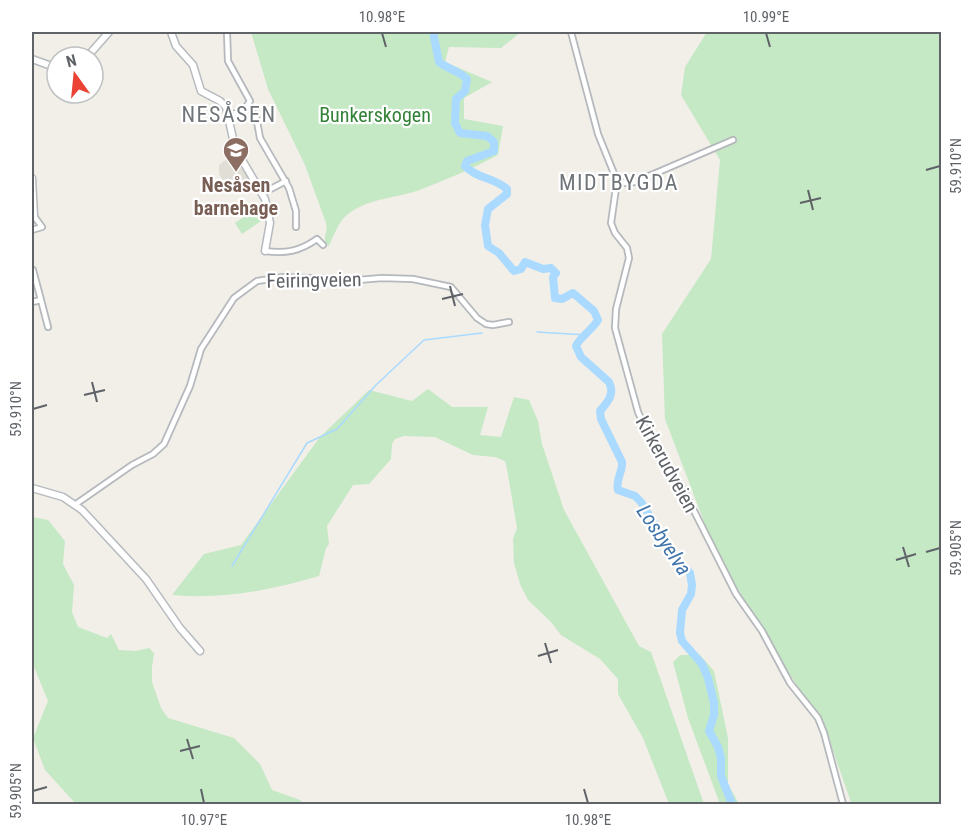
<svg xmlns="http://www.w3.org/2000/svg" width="973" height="836" font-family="'Roboto Condensed',sans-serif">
<rect width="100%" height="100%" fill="#f1efe8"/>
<path fill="#e1ded6" d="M 233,154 L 254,184 L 251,186 L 253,189 L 249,194 L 248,189 L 233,189 L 232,191 L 229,190 L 219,174 L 219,165 Z"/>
<path fill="#c5e8c5" d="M 251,32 L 521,32 L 501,48 L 449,47 L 445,62 L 492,82 L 464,98 L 464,119 L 503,126 L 498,155 C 473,168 448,179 422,189 C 397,199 370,197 348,214 C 338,222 334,235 329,246 L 325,243 C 324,235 328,230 326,223 L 305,165 L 268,89 Z
M 707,32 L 941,32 L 941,804 L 850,804 L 851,802 L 826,731 L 720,564 L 665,419 L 662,334 L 711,259 L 720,160 L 681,95 L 685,67 Z
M 256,208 L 264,219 L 242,234 L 235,223 Z
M 428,389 L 452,407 L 488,407 L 480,435 L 501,437 L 514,397 L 529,400 L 538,421 L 542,444 L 564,510 L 639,646 L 651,652 L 704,804 L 669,804 L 643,738 L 618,694 L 618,679 L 600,659 L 561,635 L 551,622 L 528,600 L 520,584 L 514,563 L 513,539 L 517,528 L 507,469 L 505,461 L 495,457 L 473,455 L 435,437 L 404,436 L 395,439 L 392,444 L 391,459 L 369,484 L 353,485 L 327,526 L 329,544 L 326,548 L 319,576 C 271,590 223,600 172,595 L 204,554 L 241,545 L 320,437 L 369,390 L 412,401 Z
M 32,517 L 48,520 L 65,541 L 63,564 L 74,585 L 72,612 L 78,627 L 107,638 L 111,634 L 119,650 L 136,651 L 149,648 L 154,653 L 152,667 L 152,682 L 161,708 L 168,718 L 234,738 L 260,764 L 272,790 L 300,800 L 304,804 L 76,804 L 45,770 L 33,738 L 48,701 L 32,662 Z
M 680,655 L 700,655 L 714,671 L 728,738 L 728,784 L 739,804 L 720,804 L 688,718 L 673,662 Z"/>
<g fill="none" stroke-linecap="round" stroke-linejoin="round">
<path stroke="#aadaff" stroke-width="1.5" d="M 537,332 L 587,335
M 232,566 L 307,443 L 337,429 L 376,385 L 424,340 L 482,333"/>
<path stroke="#aadaff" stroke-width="8" d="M 433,32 L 439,62 C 448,69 459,71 467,79 L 465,91 L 456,99 L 455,123 L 460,133 L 487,136 L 494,142 L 494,151 L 467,161 L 465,166 C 477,179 494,177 507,189 L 507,194 L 488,209 L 485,225 L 488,246 L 499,253 L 514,271 L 521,269 L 525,262 L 543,269 L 551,268 L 556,273 L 553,277 L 555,298 L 562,299 L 573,293 L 594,311 L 598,320 C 592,330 580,337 576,346 L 581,357 L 609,382 C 615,394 608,402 600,411 L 601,419 L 622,462 C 623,472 615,480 618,490 L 635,496 L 641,502 L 675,557 L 690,573 L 692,585 L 691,594 L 682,610 L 680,633 L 682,641 L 702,664 L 708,678 L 714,703 L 714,715 L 709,731 L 718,747 L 721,758 L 721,776 L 732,804"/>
<g stroke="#b5b8bc" stroke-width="8">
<path id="street" d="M 227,32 L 228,61 L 250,101 L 243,111 L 229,115
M 571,32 L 598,134 L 617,181 L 611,223 L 615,233 L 627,248 L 629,258 L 616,309 L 615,328 L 638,412 L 648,434 L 685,493 L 736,594 L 762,631 L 790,683 L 818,718 L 824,733 L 843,804
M 248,106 L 256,116 L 260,138 L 289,188 L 296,211 L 296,227
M 617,181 L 625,183 L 635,182 L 733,140
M 263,193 L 286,181
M 32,220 L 34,216 L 42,227 L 32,230
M 265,251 C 286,254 300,251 317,239 L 323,245
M 41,300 L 48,327
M 32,302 L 41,300 L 33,270
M 76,504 L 132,465 L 153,454 L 164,444 L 190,386 L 201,349 L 234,298 L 257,281 L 283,277 L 358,280 L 382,278 L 413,279 L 451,287 L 477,318 L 486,324 L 493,325 L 509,322"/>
</g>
<g stroke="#b6babf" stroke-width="9">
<path id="secondary" d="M 171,32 L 176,46 L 193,65 L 201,91 L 220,101 L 226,107 L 235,148 L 265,199 L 270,223 L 265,251
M 87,57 L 109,32
M 32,59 L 57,68
M 32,178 L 34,216
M 32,488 L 63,497 L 82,510 L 146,579 L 180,628 L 200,651"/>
</g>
<use href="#street" stroke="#fff" stroke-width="4.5"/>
<use href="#secondary" stroke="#fff" stroke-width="6"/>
</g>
<path fill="none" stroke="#5f6368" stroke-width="2" d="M 382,33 L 386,47M 766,33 L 770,47M 926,170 L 940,166M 808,190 L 813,210M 800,203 L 821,198M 450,286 L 455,306M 442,299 L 463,294M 92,382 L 97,402M 84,395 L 105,390M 33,409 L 47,405M 903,547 L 909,567M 926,552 L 940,548M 896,560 L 916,554M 545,643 L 551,663M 538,656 L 558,650M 187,739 L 193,759M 180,751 L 200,746M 201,789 L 204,803M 584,789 L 588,803M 33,791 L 47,787"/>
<defs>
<g id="school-pin" transform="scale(1.35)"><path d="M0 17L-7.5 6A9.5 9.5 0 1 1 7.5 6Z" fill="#8d6e63" stroke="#fff"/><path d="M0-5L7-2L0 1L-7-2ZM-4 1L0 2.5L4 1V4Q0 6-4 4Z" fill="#fff"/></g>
</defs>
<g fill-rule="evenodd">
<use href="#school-pin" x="236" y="150"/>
</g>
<g text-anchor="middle" stroke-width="4.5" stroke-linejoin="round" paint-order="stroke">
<g font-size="20" fill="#348238" stroke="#fff">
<text x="375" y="122">Bunkerskogen</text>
</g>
<g font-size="20" font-weight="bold" fill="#785e54" stroke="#fff">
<text x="236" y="192">Nesåsen<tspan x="236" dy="23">barnehage</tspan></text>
</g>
<g font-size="20" fill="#5f6368" stroke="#fff">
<text transform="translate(314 280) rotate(-1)" y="7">Feiringveien</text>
<text transform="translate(667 464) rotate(61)" y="7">Kirkerudveien</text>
</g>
<g font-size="21" font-style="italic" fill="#4174aa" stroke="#fff">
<text transform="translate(664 540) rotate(56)" y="7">Losbyelva</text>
</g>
<g font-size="22" letter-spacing="1.5" fill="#70757a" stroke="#fff">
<text x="229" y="122">NESÅSEN</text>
<text x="619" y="190">MIDTBYGDA</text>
</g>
</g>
<rect width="973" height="836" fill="none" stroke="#ffffff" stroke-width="66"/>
<g transform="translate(75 75) rotate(345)"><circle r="28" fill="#ffffff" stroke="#bfc1c3" stroke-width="1.5"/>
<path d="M0-4.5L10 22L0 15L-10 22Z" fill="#ea4335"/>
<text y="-9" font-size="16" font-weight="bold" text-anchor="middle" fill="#5f6368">N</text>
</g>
<rect x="33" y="33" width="907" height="770" fill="none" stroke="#5f6368" stroke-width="2"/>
<g font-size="15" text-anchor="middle" fill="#5f6368">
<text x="382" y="22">10.98°E</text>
<text x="766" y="22">10.99°E</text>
<text transform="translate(956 166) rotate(-90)" y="5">59.910°N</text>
<text transform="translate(16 409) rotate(-90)" y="5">59.910°N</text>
<text transform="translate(956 548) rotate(-90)" y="5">59.905°N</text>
<text transform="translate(16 791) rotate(-90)" y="5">59.905°N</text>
<text x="204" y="825">10.97°E</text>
<text x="588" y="825">10.98°E</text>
</g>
</svg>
